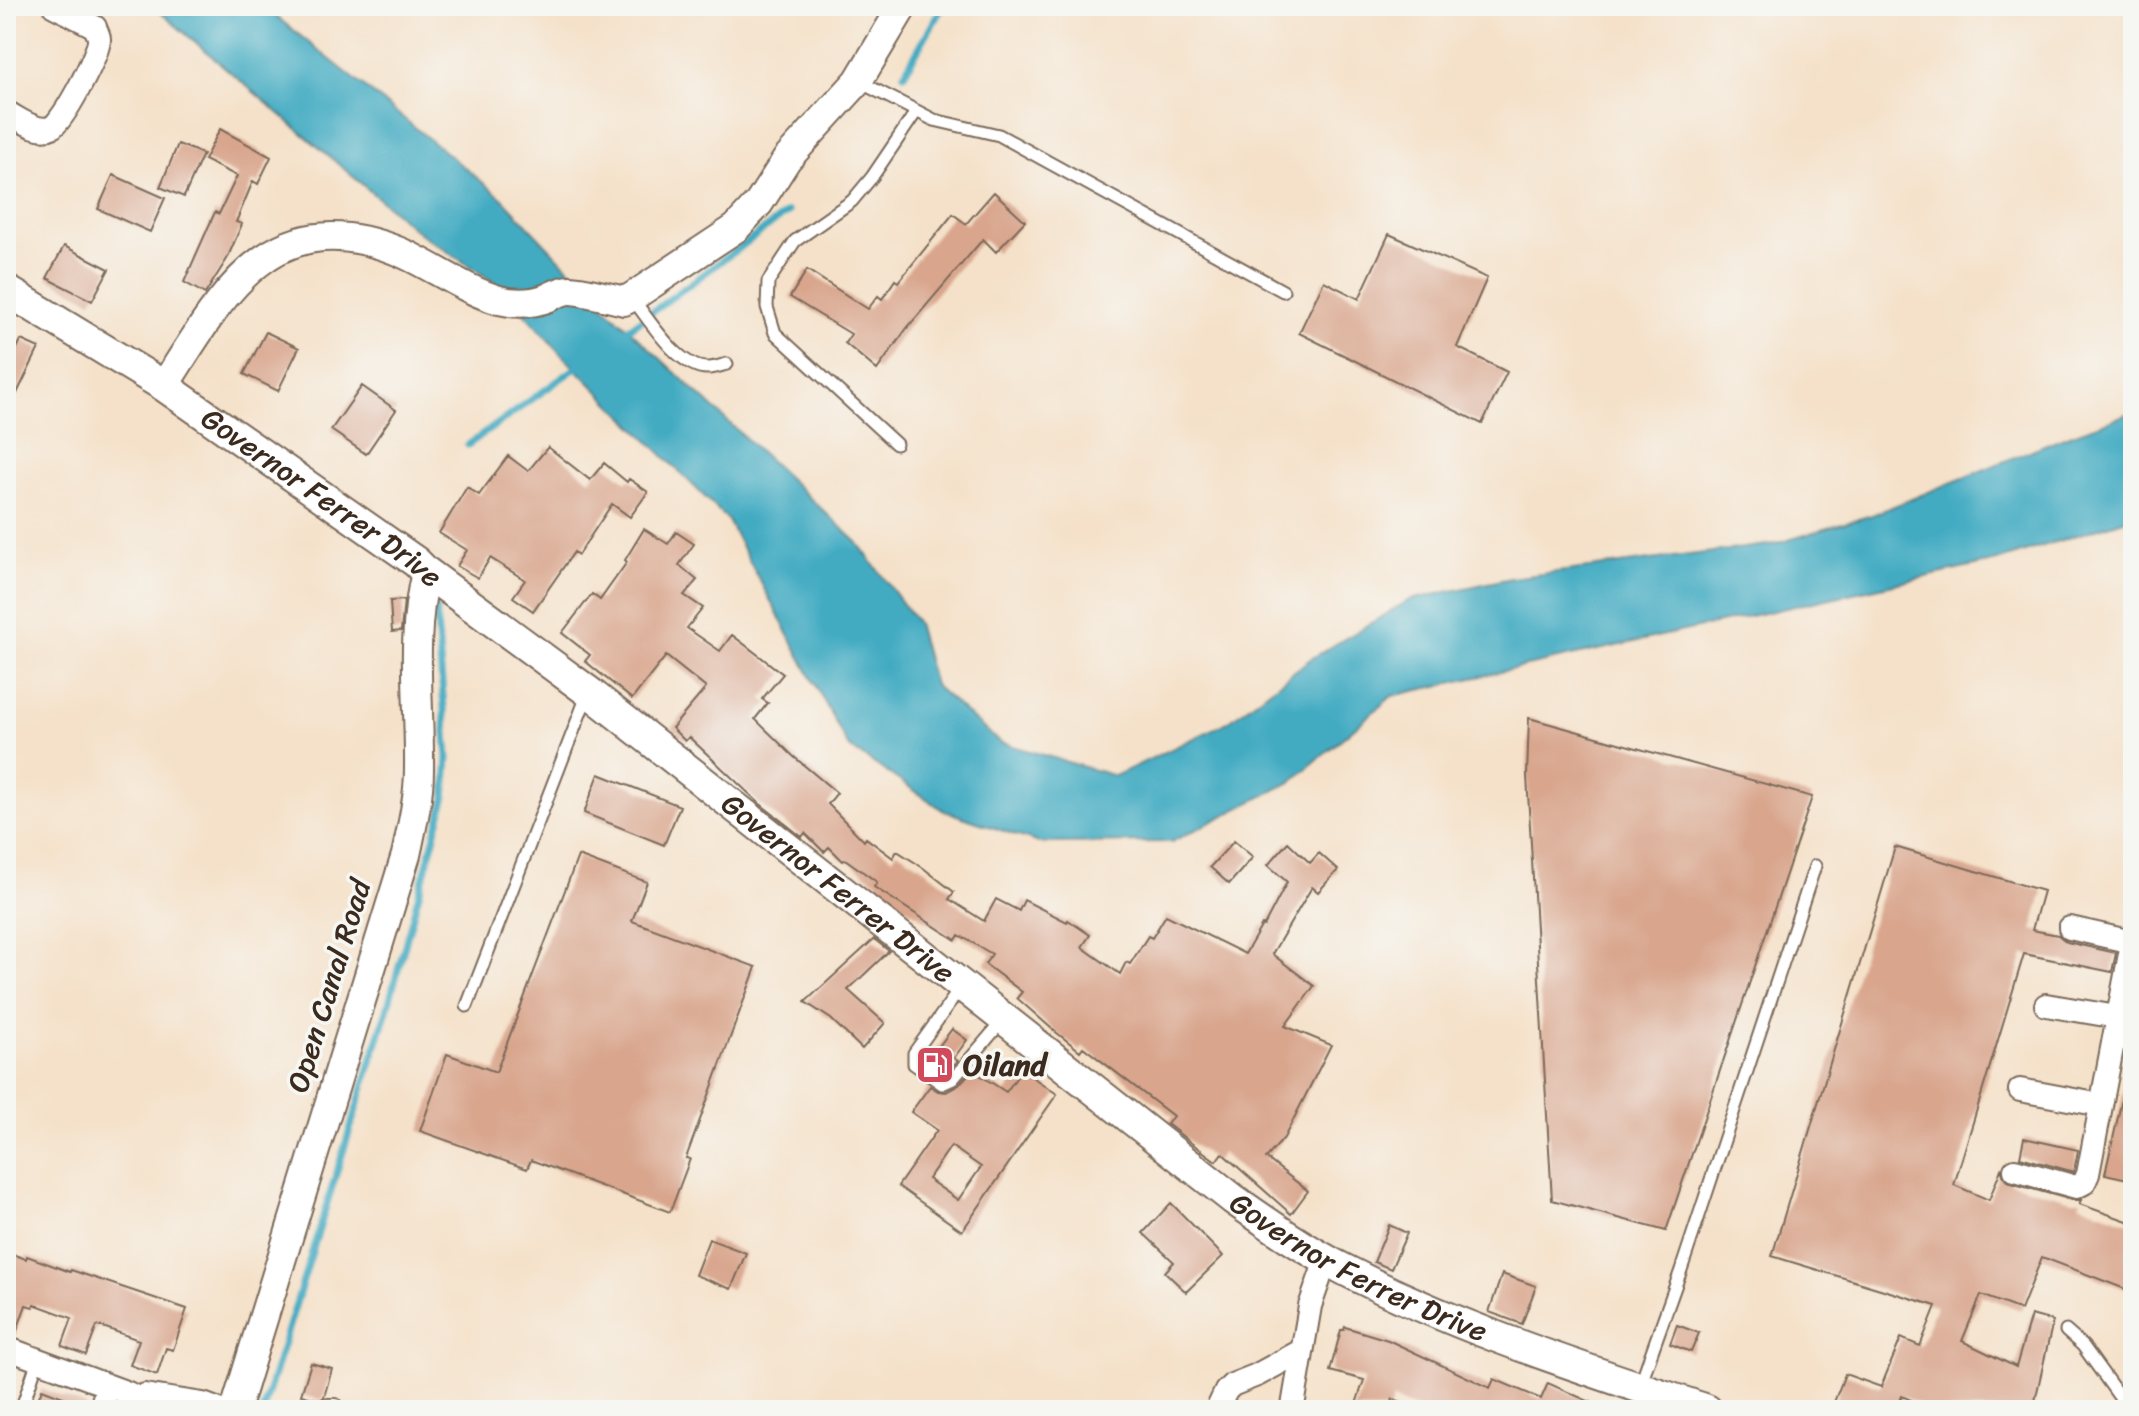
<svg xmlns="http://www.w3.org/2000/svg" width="2139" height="1416" font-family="Sriracha,sans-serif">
<rect width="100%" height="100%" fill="#f6f6f2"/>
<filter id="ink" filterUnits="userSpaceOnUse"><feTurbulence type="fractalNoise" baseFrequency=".0125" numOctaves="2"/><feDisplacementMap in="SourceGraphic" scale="16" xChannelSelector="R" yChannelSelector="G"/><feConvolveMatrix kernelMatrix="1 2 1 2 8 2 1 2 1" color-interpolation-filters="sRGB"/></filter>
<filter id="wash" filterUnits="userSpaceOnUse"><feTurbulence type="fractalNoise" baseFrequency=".006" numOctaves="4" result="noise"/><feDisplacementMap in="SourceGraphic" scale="32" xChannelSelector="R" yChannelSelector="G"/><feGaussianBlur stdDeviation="1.8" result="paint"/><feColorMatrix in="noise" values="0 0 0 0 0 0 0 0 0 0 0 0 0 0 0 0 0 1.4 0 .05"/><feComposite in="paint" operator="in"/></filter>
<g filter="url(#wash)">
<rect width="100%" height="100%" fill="#f5e1c9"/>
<path fill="#43abc2" stroke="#3f6a70" stroke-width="2" d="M 153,6 L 263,6 L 392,109 L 502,198 L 604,306 L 857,542 L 917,623 L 934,685 L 999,742 L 1115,776 L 1228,722 L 1309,660 L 1410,600 L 1511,578 L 1775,544 L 1872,515 L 2059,439 L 2133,412 L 2133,517 L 1997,561 L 1392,696 L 1291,782 L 1171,842 L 1039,843 L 945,811 L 848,746 L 727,519 L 561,354 L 500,286 L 418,232 Z"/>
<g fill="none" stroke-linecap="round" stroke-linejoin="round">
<path stroke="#43abc2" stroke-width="7" d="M 904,74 L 943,6
M 622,334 L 788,212
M 468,445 L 580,365
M 263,1410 L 387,1010 L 445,799 L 448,757 L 436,609"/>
</g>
<g id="blocks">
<path fill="#d9a68d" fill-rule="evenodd" d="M 220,129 L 271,157 L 258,184 L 253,181 L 236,222 L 242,224 L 227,259 L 205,294 L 184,282 L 215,212 L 219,214 L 237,176 L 204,160 Z
M 178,144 L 203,154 L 184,197 L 160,187 Z
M 113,175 L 165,198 L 150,232 L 98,209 Z
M 994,192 L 1025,221 L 996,252 L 983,239 L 907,328 L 877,370 L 845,343 L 851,334 L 790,297 L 807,270 L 868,309 L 878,296 L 882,299 L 895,280 L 898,282 L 953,214 L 966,224 Z
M 1389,234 L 1487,278 L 1457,347 L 1507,372 L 1482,424 L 1299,333 L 1324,281 L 1359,299 Z
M 64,246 L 109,269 L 92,301 L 47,278 Z
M 266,332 L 299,348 L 278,391 L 244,374 Z
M 21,340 L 39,348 L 6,416 L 6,371 Z
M 362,386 L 396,410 L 366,454 L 331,430 Z
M 548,447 L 590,480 L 604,463 L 627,482 L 629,479 L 648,492 L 630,517 L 612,504 L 578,555 L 574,552 L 533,611 L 513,597 L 525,580 L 490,558 L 478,578 L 457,566 L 467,550 L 439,533 L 467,487 L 479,495 L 508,456 L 528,471 Z
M 644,529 L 668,544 L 676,532 L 694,544 L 679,565 L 697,580 L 684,595 L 703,608 L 687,628 L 720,651 L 732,635 L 783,674 L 762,699 L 768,703 L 755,719 L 793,756 L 837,793 L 828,804 L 864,841 L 866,838 L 893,858 L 897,851 L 922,867 L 954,892 L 949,899 L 984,921 L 996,899 L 1019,911 L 1024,900 L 1067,922 L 1068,920 L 1090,935 L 1082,947 L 1120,974 L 1126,962 L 1130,964 L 1148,936 L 1152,938 L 1166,915 L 1245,954 L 1262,925 L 1264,926 L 1287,882 L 1268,865 L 1288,842 L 1310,863 L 1319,853 L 1338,870 L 1318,892 L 1312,887 L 1272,954 L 1314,986 L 1285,1026 L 1331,1045 L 1284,1138 L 1266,1158 L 1308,1191 L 1291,1214 L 1222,1153 L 1216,1161 L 1190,1142 L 1167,1124 L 1173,1116 L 1083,1047 L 1080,1051 L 1052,1029 L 1017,998 L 1022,992 L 985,964 L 992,954 L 959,935 L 956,940 L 874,887 L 877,882 L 845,859 L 843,861 L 829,847 L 824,852 L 805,833 L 802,837 L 759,803 L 689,737 L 685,741 L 672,728 L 706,688 L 666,656 L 632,699 L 585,661 L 590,655 L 562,633 L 592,594 L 600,600 L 627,562 L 625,560 Z
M 404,600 L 401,631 L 392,632 L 390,601 Z
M 1529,718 L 1812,797 L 1666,1231 L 1552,1200 L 1527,776 Z
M 599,774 L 680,806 L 664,845 L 584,813 Z
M 1234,841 L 1253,857 L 1229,884 L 1210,867 Z
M 1895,847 L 2043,891 L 2032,930 L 2058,935 L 2067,942 L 2116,953 L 2112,972 L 2024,954 L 1954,1185 L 1989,1200 L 2001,1169 L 2005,1179 L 2011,1183 L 2072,1200 L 2081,1200 L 2079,1204 L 2133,1223 L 2133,1292 L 2042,1257 L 2021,1310 L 1981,1295 L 1962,1341 L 2016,1367 L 2031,1315 L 2053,1321 L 2033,1410 L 1934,1410 L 1902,1396 L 1896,1410 L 1831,1410 L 1845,1374 L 1881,1387 L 1901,1338 L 1920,1346 L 1936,1306 L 1772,1256 Z
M 578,856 L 647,882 L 632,921 L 756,967 L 686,1158 L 690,1159 L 670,1212 L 531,1160 L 527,1169 L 420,1131 L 447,1054 L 496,1072 Z
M 874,939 L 889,951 L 848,990 L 885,1023 L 862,1049 L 831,1019 L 805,1002 Z
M 952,1029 L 967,1040 L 954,1058 L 958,1061 L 943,1074 L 927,1062 Z
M 972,1070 L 1006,1092 L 1022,1070 L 1057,1094 L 962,1231 L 898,1186 L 937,1130 L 911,1112 L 930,1086 L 938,1091 L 946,1092 L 959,1085 ZM 951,1146 L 981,1167 L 958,1200 L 928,1179 Z
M 2125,1086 L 2133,1087 L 2133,1157 L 2128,1179 L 2105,1174 Z
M 2024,1138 L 2078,1150 L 2074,1172 L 2020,1157 Z
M 1171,1203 L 1223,1256 L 1186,1292 L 1165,1272 L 1174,1262 L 1143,1233 Z
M 1389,1225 L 1407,1233 L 1391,1269 L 1374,1262 Z
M 709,1239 L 746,1253 L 731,1289 L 695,1275 Z
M 6,1252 L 26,1259 L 27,1256 L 70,1272 L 71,1270 L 187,1309 L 173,1350 L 166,1348 L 157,1375 L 130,1365 L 139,1340 L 103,1327 L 97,1326 L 86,1355 L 62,1346 L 72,1318 L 34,1304 L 33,1307 L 26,1305 L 15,1336 L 6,1334 Z
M 1502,1274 L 1536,1286 L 1522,1324 L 1489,1312 Z
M 1677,1325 L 1699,1333 L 1691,1352 L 1670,1344 Z
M 1345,1327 L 1388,1340 L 1490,1388 L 1494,1379 L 1541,1399 L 1548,1383 L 1608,1410 L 1420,1410 L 1393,1399 L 1389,1410 L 1354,1410 L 1364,1380 L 1330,1371 L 1341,1330 L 1344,1330 Z
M 311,1363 L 332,1369 L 324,1397 L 320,1400 L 301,1395 Z
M 42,1389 L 87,1406 L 86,1410 L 34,1410 Z"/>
</g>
</g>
<g filter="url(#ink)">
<use href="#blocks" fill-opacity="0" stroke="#7c6a5a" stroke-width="2"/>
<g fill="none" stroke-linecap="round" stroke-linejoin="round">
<g stroke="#7c6a5a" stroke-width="15">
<path id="service" d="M 858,81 L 934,120 L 999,135 L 1283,291
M 632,298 C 649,319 679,370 709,368 C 715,368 722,365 727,364
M 896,444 L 775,333 L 767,307 L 768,282 L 795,241 L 852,201 L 872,177 L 916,112
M 962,986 L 914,1053 L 914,1064 L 942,1084 L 953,1079 L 1004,1019
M 467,1006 L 588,693
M 2066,1331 L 2083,1346 L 2129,1410
M 1640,1385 L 1681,1270 L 1815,866
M 21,1410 L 38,1360"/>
</g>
<g stroke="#7c6a5a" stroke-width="26">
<path id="minor" d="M 6,112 C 18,118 38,134 52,127 C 63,122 100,52 99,39 C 99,35 96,31 95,27 L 54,6
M 2070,928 L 2132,942
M 2046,1005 L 2117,1017
M 2020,1090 L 2101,1105
M 2015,1170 L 2076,1187 L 2084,1183 L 2088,1174 L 2133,938
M 6,1348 L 128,1393 L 161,1410
M 145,1395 L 203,1404 L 219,1410
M 1293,1406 L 1310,1306 L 1326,1260
M 100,1410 L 108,1386
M 329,1410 L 334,1410
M 1217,1410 L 1226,1391 L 1232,1385 L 1257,1375 L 1301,1351"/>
</g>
<g stroke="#7c6a5a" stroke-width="32">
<path id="tertiary" d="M 164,386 C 223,294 272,199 400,252 C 433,266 464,290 499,300 C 515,304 531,304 547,298 C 554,295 562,290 570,290 C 580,290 612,298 624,301 L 632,297 L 736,228 L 759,203 L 787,159 L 858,81 L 903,6
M 235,1410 L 406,855 C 412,827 419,798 419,769 C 420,702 410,638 426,572"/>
</g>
<g stroke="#7c6a5a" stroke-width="34">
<g id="secondary">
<path id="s1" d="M 6,290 L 164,386 L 416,562 L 426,572 L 589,692 L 1233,1199 C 1270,1225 1307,1251 1347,1271 C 1461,1330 1586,1369 1707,1410"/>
</g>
</g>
<use href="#service" stroke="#fff" stroke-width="11"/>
<use href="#minor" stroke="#fff" stroke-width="22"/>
<use href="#tertiary" stroke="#fff" stroke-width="28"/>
<use href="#secondary" stroke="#fff" stroke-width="30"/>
</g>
</g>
<defs>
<g id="fuel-square" transform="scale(2)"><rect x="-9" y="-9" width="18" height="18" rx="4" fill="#d1495b" stroke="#f6f6f2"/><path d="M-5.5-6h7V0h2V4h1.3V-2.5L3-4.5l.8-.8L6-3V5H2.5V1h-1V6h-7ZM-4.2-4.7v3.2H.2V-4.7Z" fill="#fff"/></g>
</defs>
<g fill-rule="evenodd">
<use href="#fuel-square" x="935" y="1065"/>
</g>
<g text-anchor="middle" stroke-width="7" stroke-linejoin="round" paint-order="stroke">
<g font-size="30" fill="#3b2a1e" stroke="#f6f6f2">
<text dy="10" stroke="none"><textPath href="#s1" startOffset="378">Governor Ferrer Drive</textPath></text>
<text dy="10" stroke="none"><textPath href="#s1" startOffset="1026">Governor Ferrer Drive</textPath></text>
<text transform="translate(329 986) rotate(-73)" y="10">Open Canal Road</text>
<text dy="10" stroke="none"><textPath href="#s1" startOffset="1672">Governor Ferrer Drive</textPath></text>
</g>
<g font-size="30" font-weight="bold" fill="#3b2a1e" stroke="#f6f6f2" text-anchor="start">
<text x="963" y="1075">Oiland</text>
</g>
</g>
<rect width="2139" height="1416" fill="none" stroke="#f6f6f2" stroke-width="32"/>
</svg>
